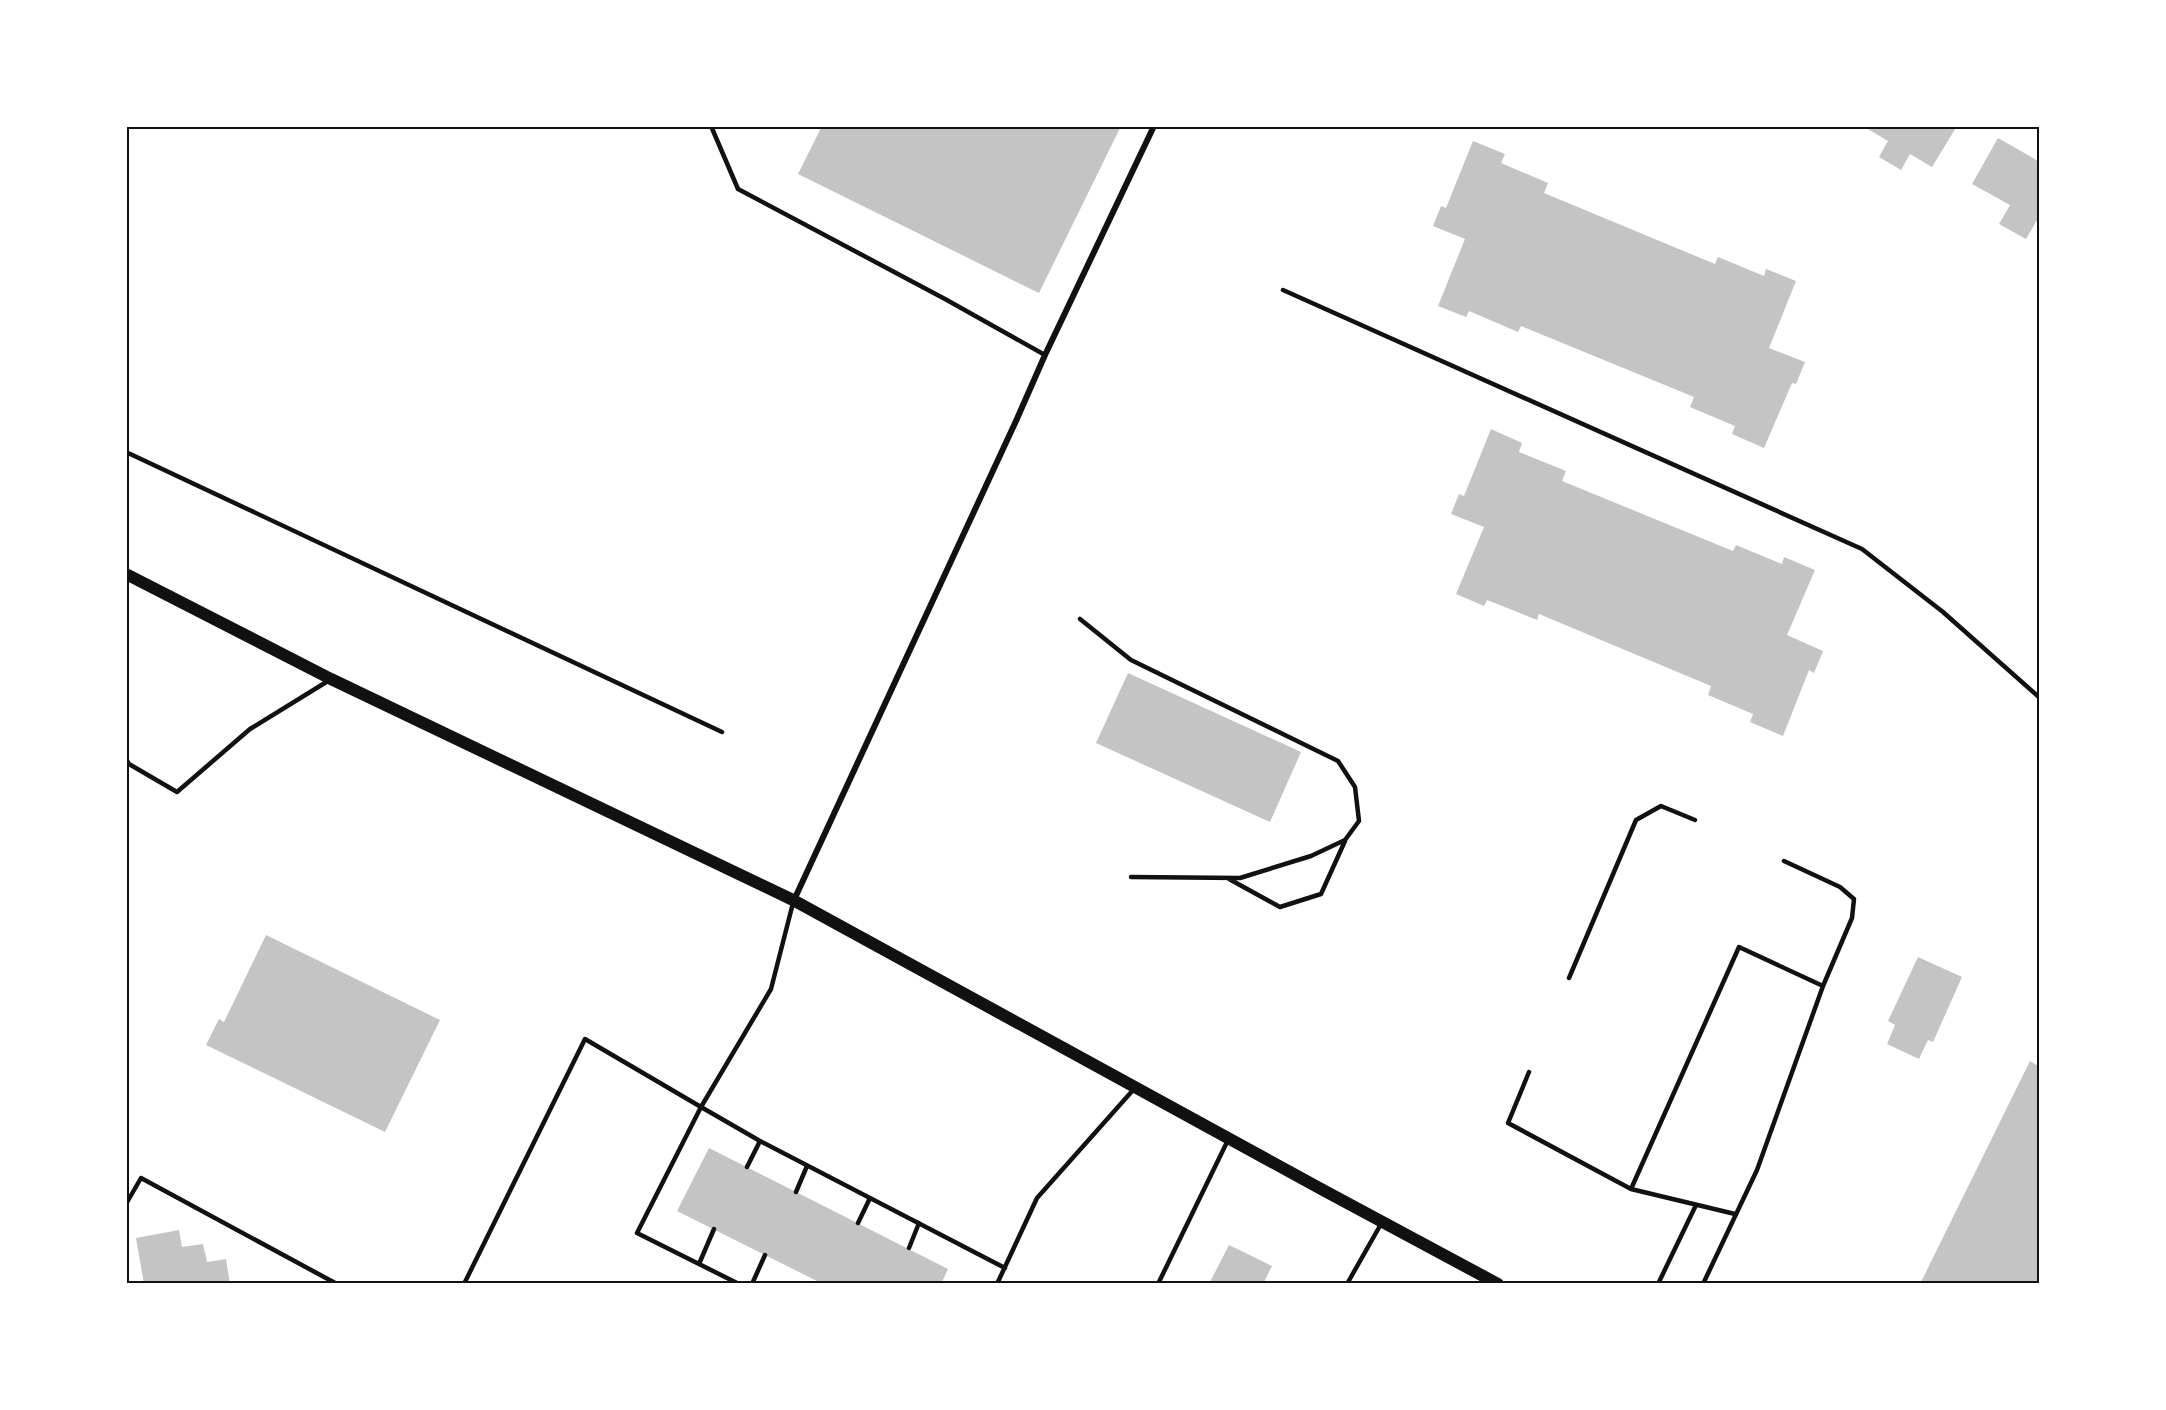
<svg xmlns="http://www.w3.org/2000/svg" width="2166" height="1410" font-family="Literata,serif">
<rect width="100%" height="100%" fill="#fff"/>
<path fill="#c4c4c4" d="M 822,126 L 1121,126 L 1039,293 L 798,174 Z
M 1863,126 L 1957,126 L 1932,167 L 1910,154 L 1901,170 L 1879,157 L 1888,141 Z
M 1998,138 L 2040,162 L 2040,221 L 2037,220 L 2026,239 L 1999,224 L 2010,205 L 1972,184 Z
M 1473,141 L 1505,154 L 1501,163 L 1548,183 L 1544,193 L 1715,264 L 1718,257 L 1764,276 L 1766,269 L 1796,281 L 1769,348 L 1805,362 L 1796,384 L 1792,383 L 1764,448 L 1732,434 L 1735,426 L 1690,407 L 1694,397 L 1521,326 L 1518,332 L 1469,311 L 1466,317 L 1438,306 L 1465,239 L 1433,226 L 1441,206 L 1446,208 Z
M 1491,429 L 1522,443 L 1519,452 L 1566,471 L 1562,481 L 1733,551 L 1736,545 L 1782,564 L 1784,557 L 1815,570 L 1787,635 L 1823,651 L 1814,673 L 1809,670 L 1783,736 L 1750,722 L 1753,714 L 1708,695 L 1711,686 L 1539,614 L 1537,620 L 1487,600 L 1484,606 L 1456,594 L 1484,527 L 1451,514 L 1459,494 L 1464,496 Z
M 1128,673 L 1301,752 L 1270,822 L 1096,743 Z
M 266,935 L 440,1020 L 385,1132 L 206,1045 L 219,1019 L 224,1022 Z
M 1918,957 L 1962,977 L 1933,1042 L 1928,1040 L 1919,1059 L 1887,1044 L 1895,1025 L 1888,1021 Z
M 2030,1061 L 2040,1067 L 2040,1284 L 1920,1284 Z
M 709,1148 L 948,1269 L 941,1284 L 823,1284 L 677,1211 Z
M 179,1230 L 182,1247 L 203,1244 L 207,1262 L 226,1259 L 230,1284 L 144,1284 L 136,1238 Z
M 1229,1245 L 1272,1266 L 1263,1284 L 1209,1284 Z"/>
<g fill="none" stroke-linecap="round" stroke-linejoin="round">
<path stroke="#111" stroke-width="4.5" d="M 711,126 L 738,189 L 945,299 L 1045,355
M 1283,290 L 1862,549 L 1943,612 L 2040,698
M 126,452 L 722,732
M 1080,619 L 1131,660 L 1338,761 L 1355,787 L 1359,821 L 1345,840 L 1311,856 L 1240,878 L 1131,877
M 126,759 L 129,764 L 177,792 L 250,729 L 328,681
M 1229,879 L 1280,907 L 1321,894 L 1345,841
M 1569,978 L 1636,820 L 1661,806 L 1695,820
M 1529,1072 L 1508,1123 L 1631,1189 L 1735,1214
M 747,1167 L 760,1141
M 1631,1189 L 1739,947 L 1823,986
M 796,1192 L 807,1166
M 126,1204 L 141,1178 L 337,1284
M 858,1223 L 870,1198
M 909,1248 L 919,1223
M 699,1264 L 714,1229
M 464,1284 L 585,1039 L 701,1107 L 771,989 L 793,903
M 739,1284 L 637,1233 L 701,1107 L 760,1141 L 1005,1268
M 752,1284 L 765,1255
M 997,1284 L 1037,1198 L 1134,1089
M 1158,1284 L 1228,1140
M 1347,1284 L 1381,1224
M 1658,1284 L 1696,1205
M 1703,1284 L 1757,1170 L 1823,986 L 1852,918 L 1854,899 L 1840,887 L 1784,861"/>
<path stroke="#111" stroke-width="6" d="M 794,900 L 1016,421 L 1045,355 L 1154,126"/>
<path stroke="#111" stroke-width="12" d="M 126,574 L 331,679 L 793,900 L 1323,1190 L 1498,1284"/>
</g>
<rect width="2166" height="1410" fill="none" stroke="#ffffff" stroke-width="255"/>
<rect x="128" y="128" width="1910" height="1154" fill="none" stroke="#111" stroke-width="2"/>
</svg>
